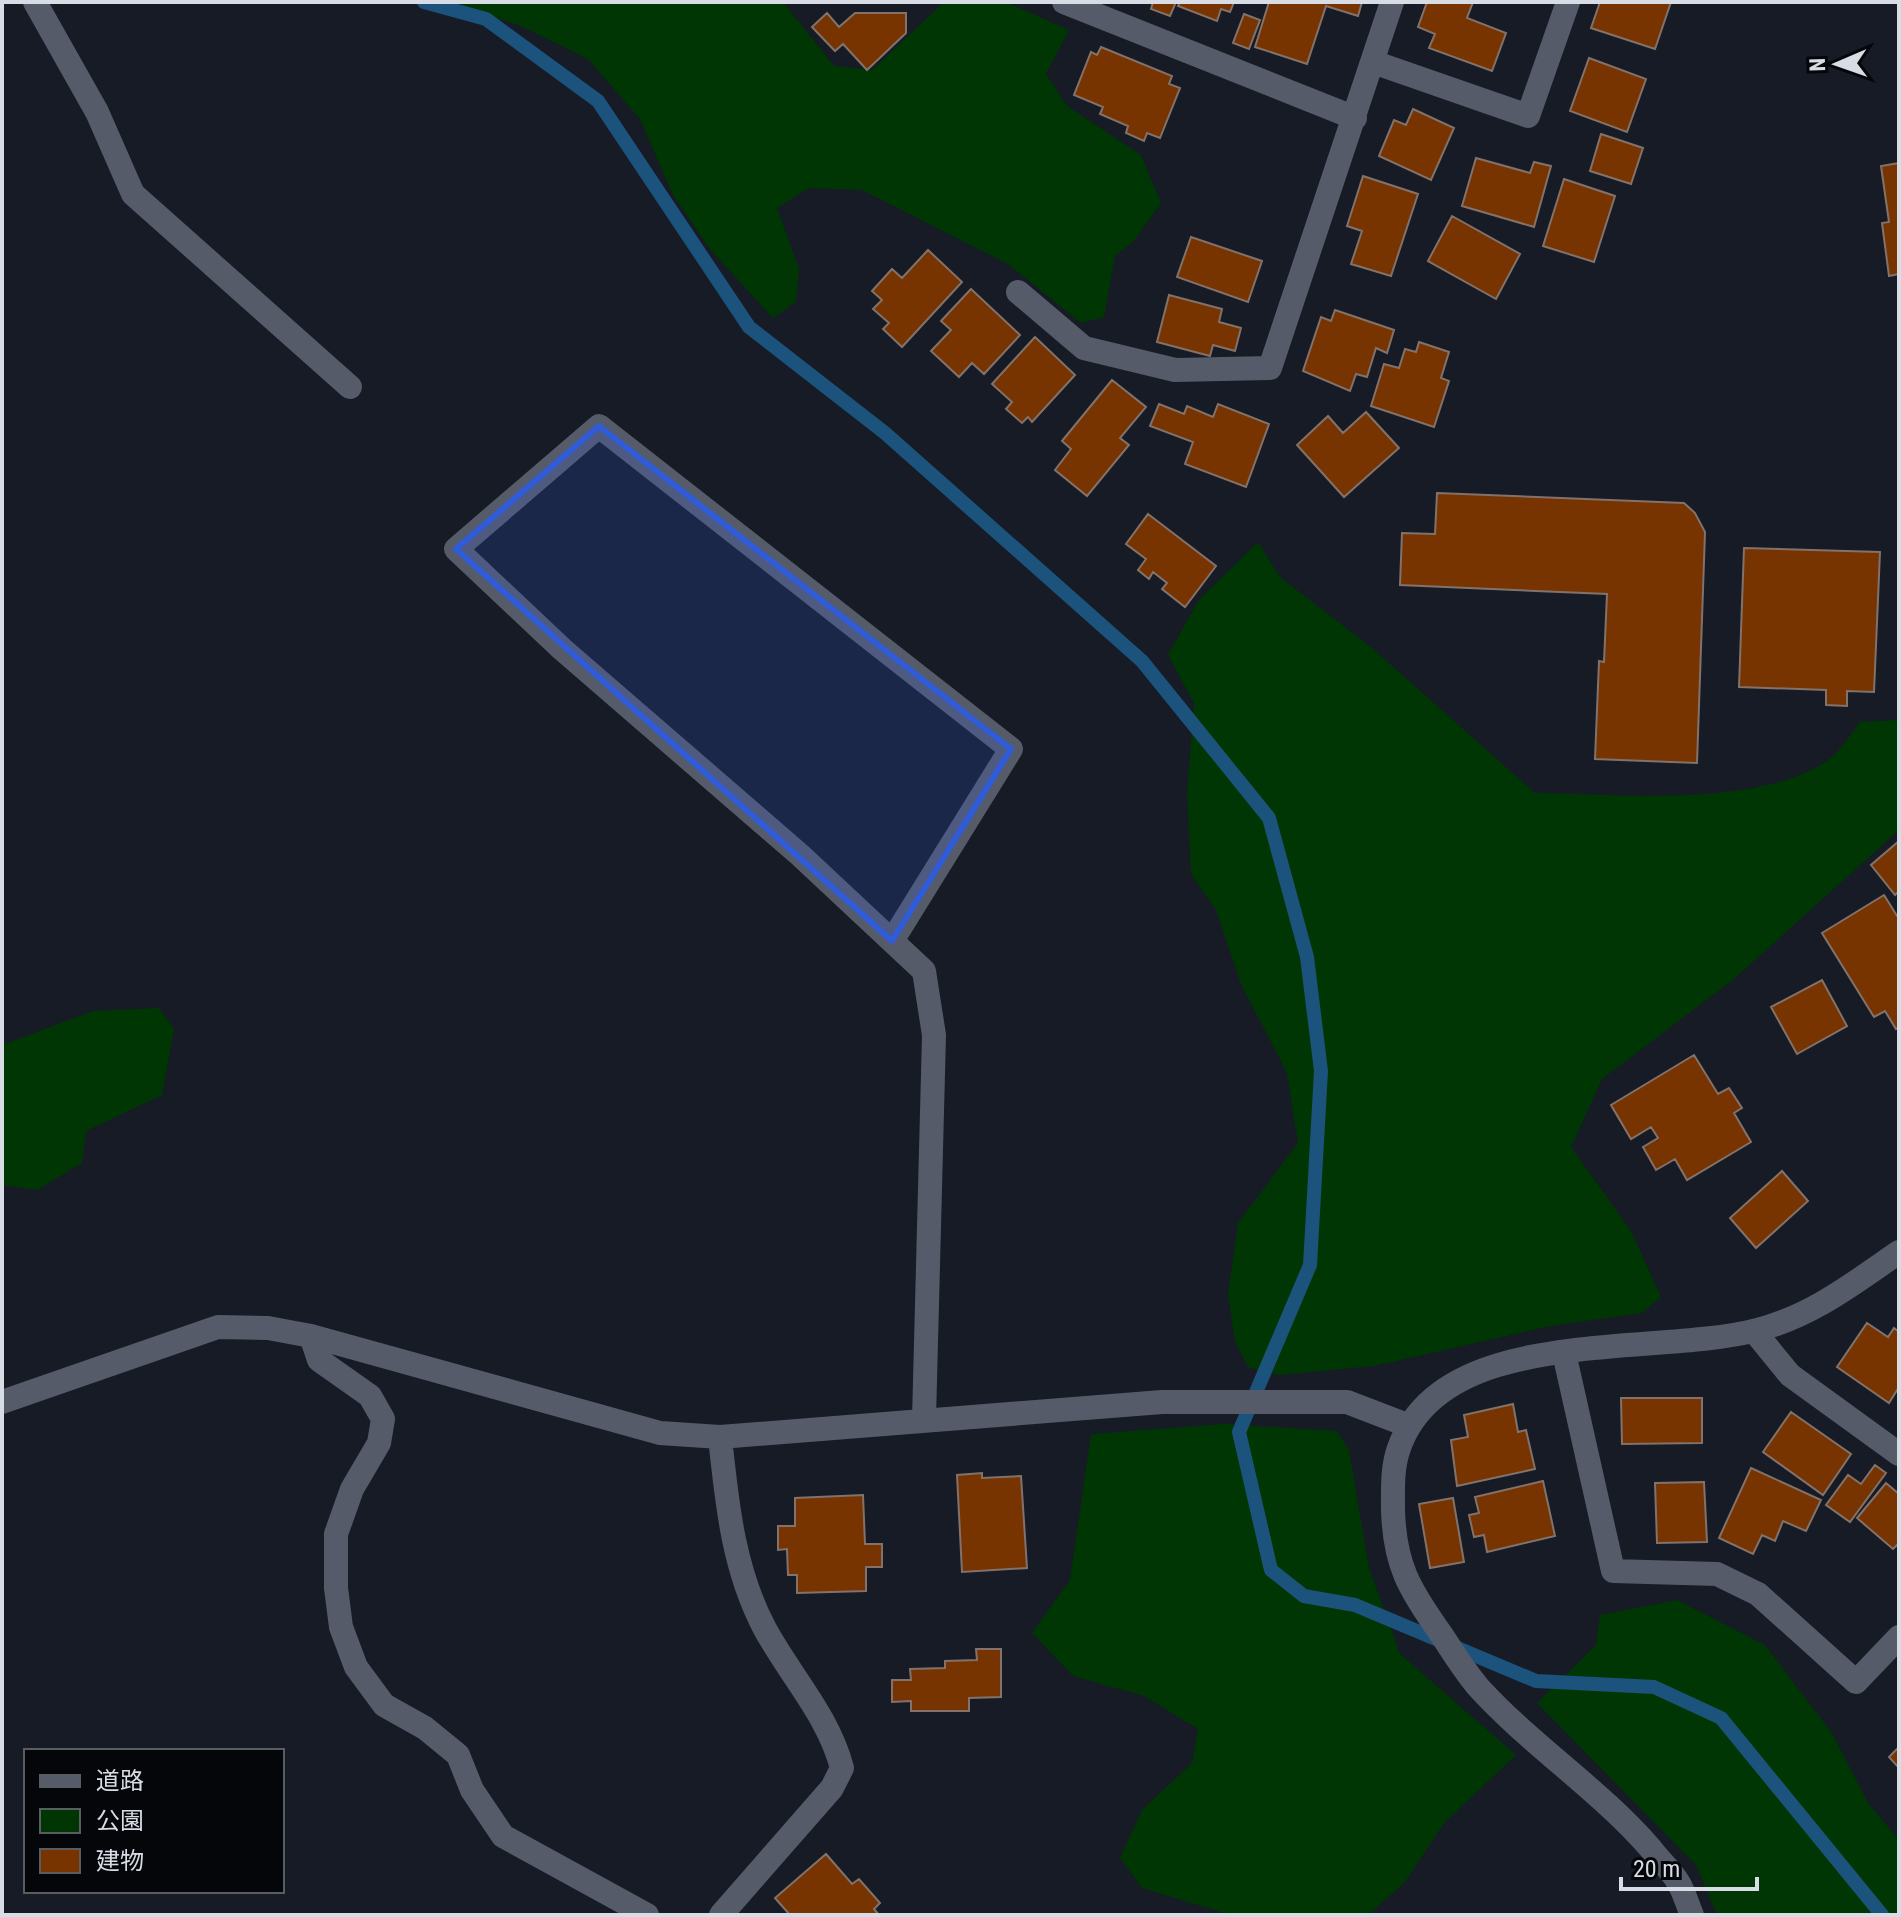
<svg xmlns="http://www.w3.org/2000/svg" width="1901" height="1917" font-family="'Roboto Condensed','Noto Sans JP',sans-serif">
<rect width="100%" height="100%" fill="#161b26"/>
<path fill="#003603" d="M 444,2 L 783,2 L 834,66 L 872,70 L 944,2 L 1006,2 L 1069,30 L 1046,74 L 1067,106 L 1141,155 L 1161,203 L 1133,242 L 1115,256 L 1104,317 L 1081,323 L 1008,264 L 862,190 L 809,188 L 777,208 L 799,269 L 796,302 L 773,318 L 709,248 L 673,195 L 640,119 L 588,59 L 519,25 Z
M 1258,542 L 1280,577 L 1372,648 L 1535,793 C 1619,794 1751,808 1824,763 C 1838,755 1850,735 1860,722 L 1899,720 L 1899,830 L 1734,979 L 1602,1079 L 1571,1147 L 1631,1231 L 1661,1297 L 1642,1313 L 1550,1326 L 1374,1366 L 1279,1375 L 1248,1367 L 1235,1341 L 1228,1294 L 1238,1223 L 1298,1143 L 1287,1073 L 1241,984 L 1216,910 L 1191,874 L 1187,794 L 1194,703 L 1168,655 L 1198,601 Z
M 159,1008 L 174,1029 L 162,1095 L 86,1131 L 82,1163 L 37,1190 L 2,1185 L 2,1045 L 93,1011 Z
M 1224,1424 L 1337,1431 L 1349,1450 L 1369,1568 L 1400,1654 L 1516,1755 L 1444,1823 L 1404,1883 L 1368,1915 L 1231,1915 L 1142,1888 L 1120,1858 L 1142,1810 L 1192,1763 L 1198,1729 L 1144,1696 L 1073,1676 L 1032,1633 L 1070,1580 L 1091,1434 Z
M 1677,1600 L 1765,1645 L 1832,1733 L 1868,1803 L 1899,1840 L 1899,1915 L 1717,1915 L 1696,1865 L 1537,1703 L 1596,1645 L 1600,1615 Z"/>
<g fill="none" stroke-linecap="round" stroke-linejoin="round">
<path stroke="#1b537c" stroke-width="14" d="M 424,2 L 486,19 L 598,101 L 749,327 L 885,433 L 1142,661 L 1269,818 L 1307,957 L 1321,1071 L 1310,1265 L 1239,1432 L 1271,1570 L 1304,1596 L 1355,1605 L 1536,1681 L 1654,1687 L 1721,1718 L 1882,1915"/>
</g>
<path fill="#730" stroke="#82726a" stroke-width="2" d="M 1153,2 L 1176,2 L 1170,16 L 1151,9 Z
M 1180,2 L 1234,2 L 1230,12 L 1221,9 L 1217,21 L 1178,6 Z
M 1269,2 L 1362,2 L 1358,16 L 1326,6 L 1307,64 L 1255,47 Z
M 1427,2 L 1473,2 L 1467,18 L 1506,33 L 1492,71 L 1429,48 L 1435,34 L 1418,27 Z
M 1600,2 L 1671,2 L 1655,49 L 1591,28 Z
M 827,13 L 839,27 L 855,13 L 906,13 L 906,33 L 867,70 L 843,44 L 835,51 L 812,27 Z
M 1244,14 L 1260,20 L 1249,49 L 1233,43 Z
M 1101,47 L 1172,76 L 1169,84 L 1180,88 L 1160,138 L 1147,133 L 1144,141 L 1126,133 L 1128,126 L 1100,114 L 1103,107 L 1074,95 L 1091,52 L 1097,55 Z
M 1589,58 L 1646,79 L 1627,132 L 1570,111 Z
M 1413,109 L 1454,128 L 1431,180 L 1379,156 L 1394,120 L 1406,125 Z
M 1601,134 L 1643,148 L 1631,184 L 1590,171 Z
M 1476,158 L 1530,173 L 1534,162 L 1551,166 L 1534,227 L 1462,206 Z
M 1899,163 L 1899,274 L 1889,276 L 1882,223 L 1889,222 L 1881,166 Z
M 1363,176 L 1418,194 L 1391,276 L 1351,264 L 1362,231 L 1347,226 Z
M 1564,179 L 1615,196 L 1594,262 L 1543,246 Z
M 1452,216 L 1520,254 L 1496,299 L 1428,261 Z
M 1191,237 L 1262,261 L 1248,302 L 1177,277 Z
M 928,250 L 962,282 L 902,347 L 883,329 L 889,323 L 873,309 L 882,300 L 872,291 L 892,269 L 902,278 Z
M 971,289 L 1020,335 L 984,374 L 972,363 L 959,377 L 931,351 L 951,330 L 941,321 Z
M 1169,295 L 1222,309 L 1219,322 L 1241,328 L 1235,351 L 1213,345 L 1210,356 L 1157,342 Z
M 1335,310 L 1394,330 L 1387,353 L 1376,348 L 1367,377 L 1356,374 L 1350,391 L 1303,371 L 1321,317 L 1331,321 Z
M 1035,337 L 1075,375 L 1032,422 L 1028,417 L 1022,423 L 1006,409 L 1012,402 L 992,384 Z
M 1419,342 L 1449,352 L 1441,378 L 1449,381 L 1434,427 L 1371,406 L 1384,364 L 1399,368 L 1405,349 L 1416,352 Z
M 1112,380 L 1146,407 L 1120,438 L 1129,445 L 1087,496 L 1055,470 L 1071,449 L 1062,441 Z
M 1159,404 L 1184,414 L 1187,406 L 1213,417 L 1218,404 L 1269,424 L 1246,487 L 1185,464 L 1193,442 L 1150,426 Z
M 1366,412 L 1399,448 L 1344,497 L 1297,445 L 1328,416 L 1343,433 Z
M 1437,493 L 1684,503 L 1695,513 L 1705,532 L 1697,763 L 1595,759 L 1599,661 L 1604,662 L 1607,594 L 1400,585 L 1402,533 L 1435,534 Z
M 1148,514 L 1216,566 L 1185,607 L 1162,589 L 1167,583 L 1153,572 L 1149,579 L 1138,570 L 1146,559 L 1126,544 Z
M 1744,548 L 1880,552 L 1874,692 L 1847,691 L 1847,706 L 1826,705 L 1826,690 L 1739,687 Z
M 1899,841 L 1899,891 L 1895,895 L 1871,865 Z
M 1884,895 L 1899,919 L 1899,1027 L 1896,1029 L 1885,1011 L 1874,1017 L 1822,933 Z
M 1822,980 L 1847,1026 L 1797,1054 L 1771,1007 Z
M 1694,1055 L 1718,1094 L 1729,1088 L 1742,1108 L 1734,1113 L 1751,1142 L 1687,1180 L 1675,1159 L 1656,1170 L 1643,1147 L 1658,1138 L 1651,1127 L 1631,1139 L 1611,1105 Z
M 1782,1171 L 1808,1201 L 1756,1248 L 1730,1218 Z
M 1867,1323 L 1888,1337 L 1894,1328 L 1899,1332 L 1899,1387 L 1889,1403 L 1837,1367 Z
M 1621,1398 L 1702,1398 L 1702,1443 L 1622,1444 Z
M 1513,1404 L 1518,1432 L 1526,1430 L 1535,1469 L 1457,1486 L 1451,1440 L 1468,1437 L 1464,1415 Z
M 1791,1412 L 1851,1454 L 1823,1495 L 1763,1452 Z
M 1875,1465 L 1886,1473 L 1850,1522 L 1826,1505 L 1848,1475 L 1861,1484 Z
M 1751,1468 L 1821,1500 L 1806,1531 L 1783,1521 L 1775,1541 L 1762,1535 L 1753,1554 L 1719,1538 Z
M 982,1473 L 982,1478 L 1021,1476 L 1027,1568 L 962,1572 L 957,1475 Z
M 1543,1481 L 1555,1536 L 1487,1552 L 1484,1535 L 1474,1537 L 1469,1515 L 1479,1513 L 1475,1497 Z
M 1704,1482 L 1707,1542 L 1657,1543 L 1655,1483 Z
M 1886,1483 L 1899,1494 L 1899,1543 L 1893,1549 L 1857,1518 Z
M 863,1495 L 865,1544 L 882,1544 L 882,1567 L 866,1567 L 866,1591 L 797,1593 L 797,1575 L 788,1575 L 787,1549 L 778,1550 L 778,1526 L 795,1526 L 795,1498 Z
M 1453,1498 L 1464,1562 L 1430,1568 L 1419,1504 Z
M 976,1649 L 1001,1649 L 1001,1697 L 969,1698 L 969,1711 L 911,1711 L 911,1701 L 892,1702 L 892,1680 L 911,1680 L 910,1669 L 945,1668 L 945,1661 L 977,1660 Z
M 1899,1747 L 1899,1768 L 1889,1757 Z
M 826,1854 L 852,1884 L 859,1879 L 880,1903 L 874,1909 L 879,1915 L 790,1915 L 775,1898 Z"/>
<g fill="none" stroke-linecap="round" stroke-linejoin="round">
<path stroke="#555b69" stroke-width="24" d="M 35,2 L 97,112 L 133,194 L 350,387
M 1064,2 L 1355,118
M 1373,62 L 1528,116 L 1568,2
M 1018,292 L 1084,348 L 1175,370 L 1270,368 L 1392,2
M 892,941 L 1011,749 L 599,426 L 456,549 L 562,649 L 800,855 L 924,971 L 934,1035 L 924,1419
M 1754,1331 L 1790,1375 L 1899,1454
M 311,1336 L 319,1360 L 370,1396 L 383,1419 L 379,1443 L 352,1489 L 336,1534 L 336,1588 L 341,1627 L 356,1667 L 384,1705 L 425,1728 L 458,1755 L 472,1790 L 503,1836 L 647,1915
M 1564,1353 L 1613,1571 L 1717,1574 L 1758,1594 L 1856,1682 L 1899,1637
M 2,1402 L 218,1327 L 268,1328 L 311,1336 L 660,1433 L 720,1437 L 1162,1402 L 1347,1402 L 1407,1425
M 720,1437 C 727,1503 733,1569 765,1629 C 791,1677 828,1715 842,1768 L 832,1788 L 721,1915"/>
<path stroke="#555b69" stroke-width="24" d="M 1692,1915 C 1687,1904 1684,1891 1678,1882 C 1671,1870 1659,1860 1651,1849 C 1600,1790 1532,1746 1479,1688 C 1465,1672 1453,1652 1441,1634 C 1409,1589 1394,1564 1393,1508 C 1393,1488 1392,1467 1399,1448 C 1442,1324 1654,1357 1757,1330 C 1812,1316 1854,1283 1899,1252"/>
</g>
<path fill="#305cd9" fill-opacity="0.2" stroke="#305cd9" stroke-width="6" stroke-linejoin="round" d="M 599,426 L 1011,749 L 892,941 L 456,549 Z"/>
<rect width="1901" height="1917" fill="none" stroke="#d8dce4" stroke-width="8"/>
<rect x="24" y="1749" width="260" height="144" fill="#04060a" stroke="#595c61" stroke-width="2"/>
<rect x="40" y="1775" width="40" height="12" fill="#555b69" stroke="#595c61" stroke-width="2"/>
<text x="96" y="1789" font-size="24" fill="#d8dce4">道路</text>
<rect x="40" y="1809" width="40" height="24" fill="#003603" stroke="#595c61" stroke-width="2"/>
<text x="96" y="1829" font-size="24" fill="#d8dce4">公園</text>
<rect x="40" y="1849" width="40" height="24" fill="#773300" stroke="#595c61" stroke-width="2"/>
<text x="96" y="1869" font-size="24" fill="#d8dce4">建物</text>
<g transform="translate(1837 64) rotate(268)" stroke="#04060a" stroke-width="6" paint-order="stroke">
<path d="M0-6L14 30L0 20L-14 30Z" fill="#d8dce4"/>
<text y="-12" font-size="22" font-weight="bold" text-anchor="middle" fill="#d8dce4">N</text>
</g>
<path d="M1621 1877v12h136v-12" fill="none" stroke="#d8dce4" stroke-width="4"/>
<text x="1633" y="1877" font-size="24" fill="#d8dce4" stroke="#04060a" stroke-width="6" paint-order="stroke">20 m</text>
</svg>
